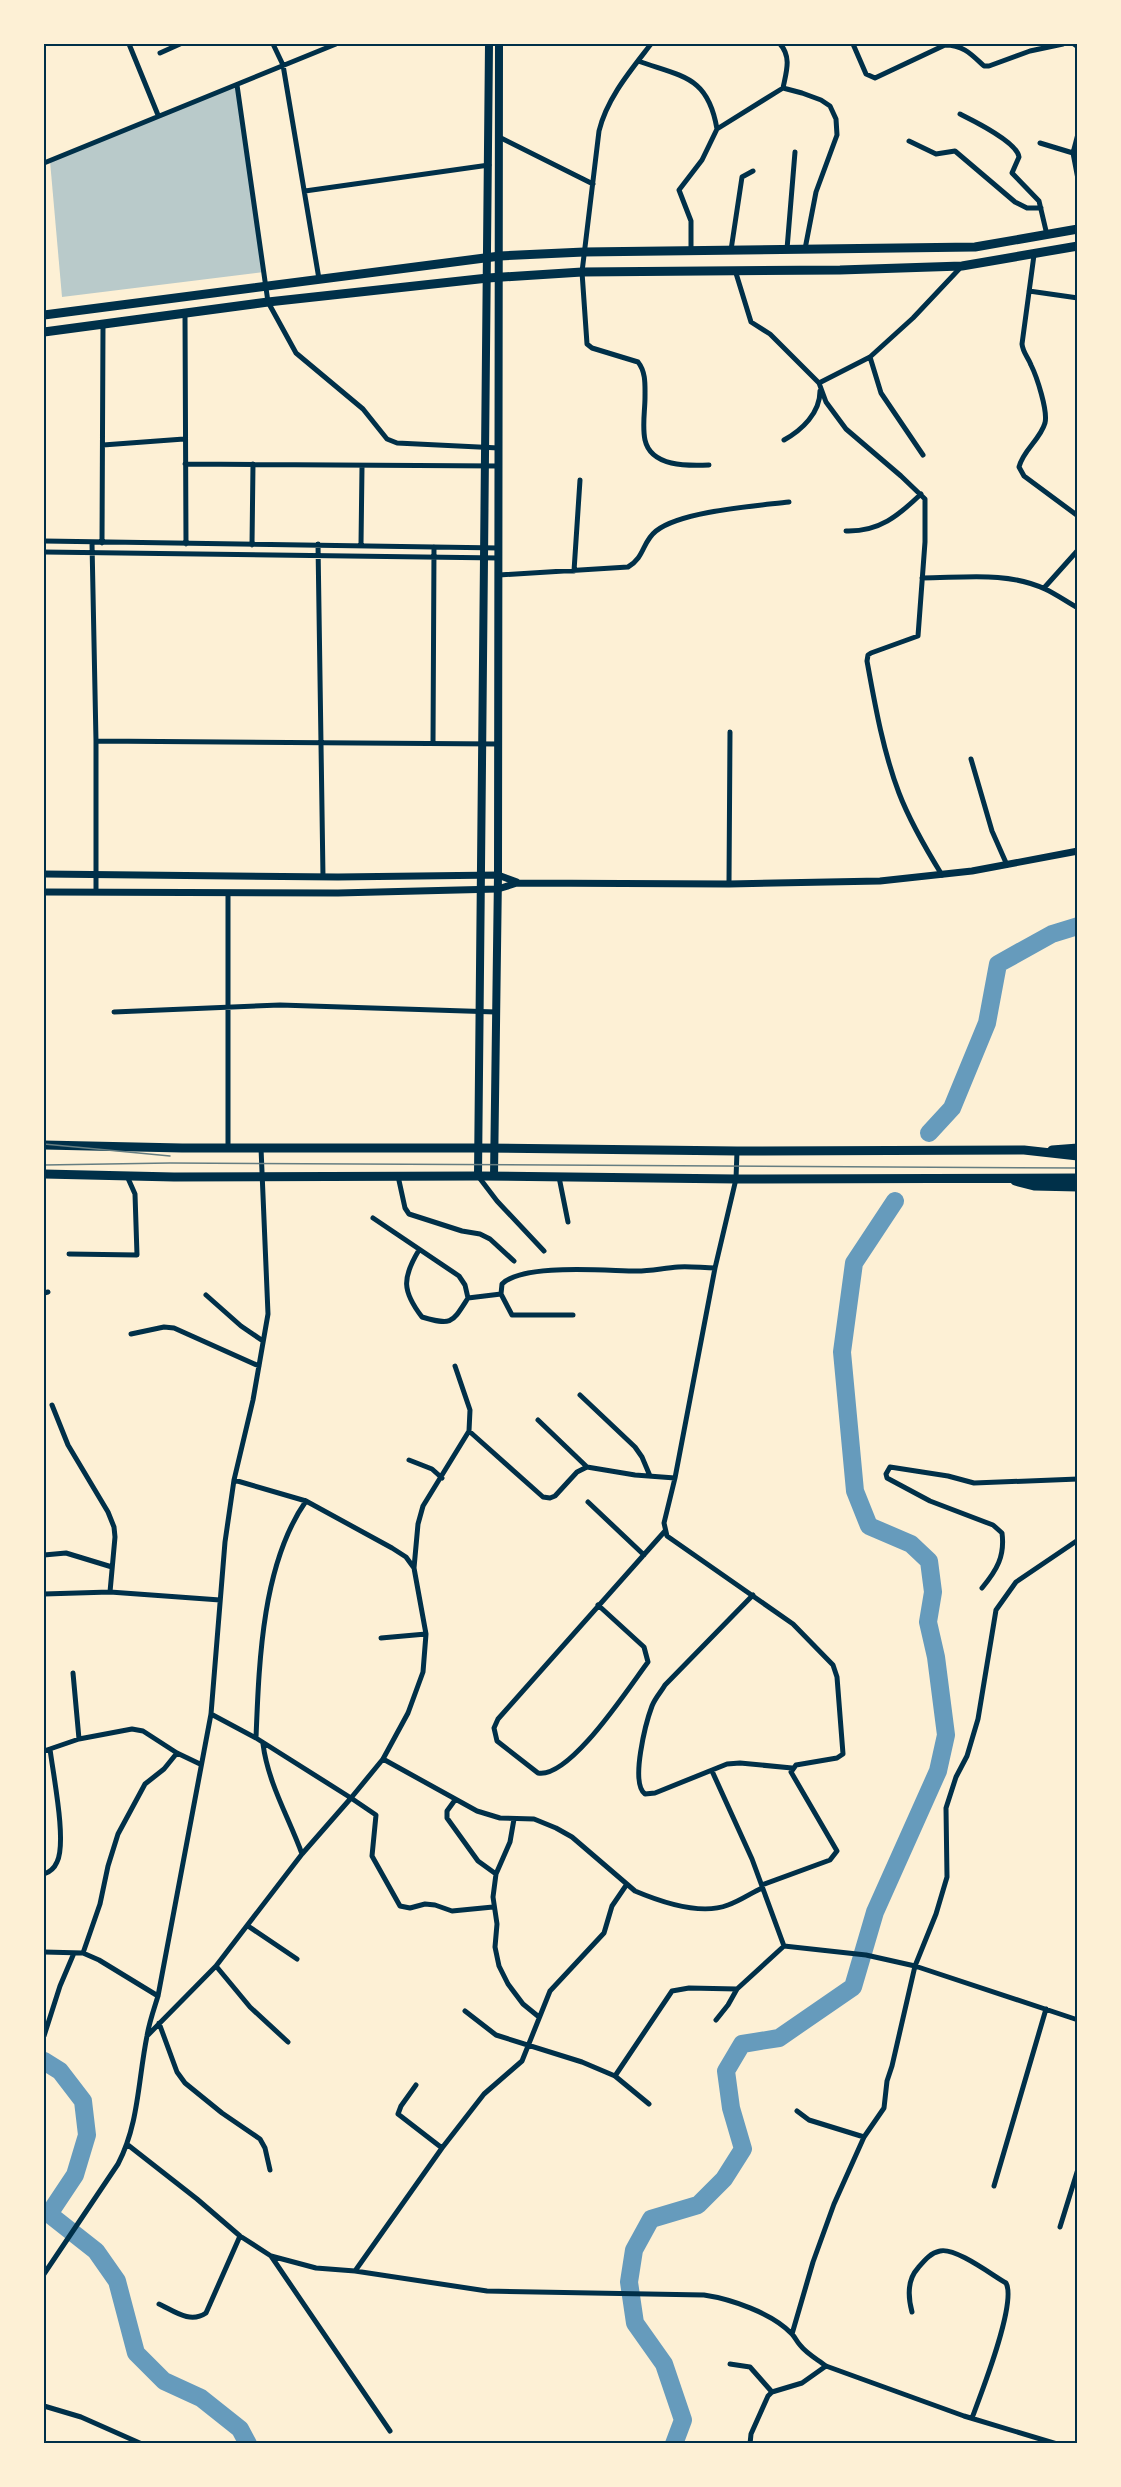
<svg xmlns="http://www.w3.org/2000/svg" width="1121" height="2487" font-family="Figtree,sans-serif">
<rect width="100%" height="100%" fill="#fdf0d5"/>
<path fill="#b9caca" d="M 237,85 L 264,272 L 62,297 L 50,161 Z"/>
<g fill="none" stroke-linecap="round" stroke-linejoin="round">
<path stroke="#669bbc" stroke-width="18" d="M 929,1133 L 952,1108 L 987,1023 L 998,964 L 1052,934 L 1078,926
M 44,2061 L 60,2071 L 83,2101 L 87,2135 L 75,2175 L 49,2214 L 96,2251 L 117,2281 L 136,2353 L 164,2381 L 201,2398 L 240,2429 L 248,2444
M 674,2444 L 683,2420 L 664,2364 L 635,2323 L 629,2282 L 634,2250 L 651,2219 L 698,2205 L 724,2179 L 743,2149 L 731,2108 L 726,2071 L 742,2044 L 779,2038 L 853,1987 L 875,1912 L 938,1771 L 946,1735 L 936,1657 L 928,1622 L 933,1592 L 929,1561 L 911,1544 L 869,1526 L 855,1491 L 842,1352 L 854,1263 L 895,1201"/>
<path stroke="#003049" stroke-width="5" d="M 129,44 L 158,115
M 273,44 L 283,65 L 319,279
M 651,44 C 631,70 607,98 599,131 L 582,272 L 587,344 L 592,348 L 638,362 C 646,372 645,385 645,397 C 645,411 642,426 645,440 C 651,467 688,466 709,465
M 853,44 L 866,74 L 875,78 L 945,45 C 964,45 972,55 984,66 L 989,66 L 1030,51 L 1063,44
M 1074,44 L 1078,47
M 160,53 L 180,44
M 638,61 C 683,77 708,76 717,129
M 237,85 L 268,302 L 296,353 L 363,409 L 387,439 L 397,443 L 499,448
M 783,88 L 802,93 L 821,100 L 830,106 L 836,119 L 837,135 L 816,192 L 805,249
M 960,114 C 974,121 1017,142 1019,157 L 1012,173 L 1039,201 L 1047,235
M 1078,134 L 1073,153 L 1078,179
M 499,137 L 593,184
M 909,141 L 936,154 L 955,151 L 1015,202 L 1027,208 L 1041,208
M 1040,143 L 1073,153
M 44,163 L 336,44
M 305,191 L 489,165
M 787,249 L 795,152
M 731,250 L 742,177 L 753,171
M 691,251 L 691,221 L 679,190 L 702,160 L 717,129 L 783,88 C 786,73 792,57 780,44
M 1034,255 L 1022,344 C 1023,353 1028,357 1031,365 C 1037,377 1048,411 1045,423 C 1040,440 1023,450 1019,467 L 1024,476 L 1078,516
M 735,270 L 751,322 L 770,334 L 819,383 L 826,402 L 846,429 L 901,476 L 925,499 L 925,542 L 918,636 L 871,653 L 868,655 L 867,661 C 875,705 883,751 899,793 C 910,822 926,849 942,875
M 1029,291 L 1078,298
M 185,314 L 186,544
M 870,357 L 881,393 L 923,455
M 819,383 L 870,357 L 913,318 L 962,266
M 784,440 C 802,430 820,413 820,391
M 103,445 L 184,439
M 185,464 L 499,466
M 846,531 C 879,532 898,516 921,494
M 44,541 L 499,548
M 92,543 L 96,741 L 498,744
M 102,543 L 103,325
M 318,544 L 323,877
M 252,545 L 253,464
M 361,545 L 362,467
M 44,552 L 499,558
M 574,571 L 580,480
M 499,575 L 628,567 C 645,557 642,542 656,531 C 681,511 756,506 789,502
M 922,578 C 962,578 1007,571 1045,589 C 1056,594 1067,602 1078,608
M 1044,588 L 1078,550
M 96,741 L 96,892
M 433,744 L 434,547
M 971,759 L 992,831 L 1007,865
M 729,884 L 730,732
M 114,1012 L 280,1005 L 496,1012
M 228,1148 L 228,893
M 737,1151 L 736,1179 L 715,1268 L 675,1478 L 664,1523 L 667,1536 L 793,1624 L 833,1665 L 837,1677 L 843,1754 L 837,1758 L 796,1765 L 791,1772 L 837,1851 L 830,1860 L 762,1885
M 398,1176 L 405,1208 L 409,1214 L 462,1231 L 480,1234 L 490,1239 L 514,1261
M 478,1176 L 497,1201 L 544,1251
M 559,1177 L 568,1222
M 373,1218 L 459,1276 L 465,1285 L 468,1298 L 501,1294
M 419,1250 C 402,1278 402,1291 422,1317 C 452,1326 452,1323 468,1298
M 69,1254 L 137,1255 L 135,1194 L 127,1176
M 44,1293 L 48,1292
M 206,1295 L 241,1326 L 263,1341
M 573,1315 L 512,1315 L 501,1294 L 502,1284 C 523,1263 607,1271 637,1271 C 650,1271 664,1268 678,1267 C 690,1266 703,1268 715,1268
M 131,1334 L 164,1327 L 174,1328 L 259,1366
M 580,1395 L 635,1447 L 642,1457 L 650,1476
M 52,1405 L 68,1445 L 108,1512 L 114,1527 L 115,1537 L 110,1592
M 538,1420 L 587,1467
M 469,1431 L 543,1497 L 550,1498 L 555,1496 L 577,1472 L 587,1467 L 635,1475 L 675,1478
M 409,1460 L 432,1469 L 442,1478
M 234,1480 L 306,1501 L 392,1548 L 406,1557 L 414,1568 L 426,1634 L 423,1672 L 408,1713 L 383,1759
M 588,1502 L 644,1555
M 44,1555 L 66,1553 L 112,1567
M 414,1568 L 418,1524 L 423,1506 L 469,1431 L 470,1410 L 455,1366
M 982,1588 C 997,1570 1005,1556 1002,1533 L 993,1525 L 930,1501 L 887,1478 L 886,1474 L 890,1467 L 948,1476 L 974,1483 L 1078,1479
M 44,1594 L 110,1592 L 220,1600
M 753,1595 L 665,1685 C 661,1692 655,1698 652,1706 C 646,1722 630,1783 645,1794 L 655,1793 L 727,1764 L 740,1763 L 792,1768
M 598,1605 L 644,1647 L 648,1662 C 629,1687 570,1779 538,1773 L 497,1741 L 494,1728 L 498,1719 L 665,1531
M 381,1638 L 426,1634
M 73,1673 L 79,1739
M 211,1714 L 256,1738 L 351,1798 L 383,1759 L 477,1811 L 500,1818 L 534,1819 L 556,1828 L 572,1837 L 635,1891 C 661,1902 700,1916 728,1905 C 740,1901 751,1893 762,1888
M 256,1738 C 259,1662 262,1564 306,1501
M 263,1744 C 268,1783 289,1818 302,1854
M 44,1751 L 79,1739 L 132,1729 L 143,1731 L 177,1753 L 200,1764
M 712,1771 L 752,1859 L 784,1946
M 455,1800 L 447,1811 L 447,1818 L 478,1861 L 496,1874
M 514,1819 L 510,1842 L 496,1874 L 493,1897 L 497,1924 L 495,1947 L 499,1966 L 508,1984 L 523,2004 L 539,2017
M 44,1874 C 50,1872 54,1869 57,1862 C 67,1842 53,1774 50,1749
M 248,1926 L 297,1959
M 44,1952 L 83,1953 L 99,1960 L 158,1996
M 83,1953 L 100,1904 L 108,1866 L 118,1834 L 145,1784 L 164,1769 L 177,1753
M 216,1966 L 250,2007 L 288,2042
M 465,2011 L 496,2035 L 582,2062 L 615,2076 L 649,2104
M 716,2020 L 728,2005 L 737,1989 L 784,1946 L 866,1955 L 915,1966 L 1078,2020
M 159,2023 L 177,2072 L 185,2083 L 222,2113 L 260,2139 L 265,2148 L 270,2170
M 148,2035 L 216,1966 L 302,1854 L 351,1798 L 376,1815 L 372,1856 L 400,1906 L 410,1908 L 425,1904 L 435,1905 L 452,1911 L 493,1907
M 44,2036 L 60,1986 L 74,1953
M 615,2076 L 672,1991 L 689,1988 L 737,1989
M 416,2085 L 401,2106 L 398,2114 L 442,2148
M 797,2111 L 809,2120 L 864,2137
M 128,2145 L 197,2199 L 240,2236 L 271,2256 L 316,2268 L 355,2271 L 442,2148 L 484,2094 L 522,2061 L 550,1991 L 604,1933 L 612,1906 L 627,1884
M 994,2186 L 1046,2009
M 1060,2227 L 1078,2169
M 271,2256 L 390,2431
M 355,2271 L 487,2291 L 704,2295 C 731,2299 772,2313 792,2334 C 795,2337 797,2342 800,2345 C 807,2354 817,2359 826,2366 L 802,2383 L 772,2392 L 768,2396 L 751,2434 L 750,2444
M 44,2274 L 118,2164 C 139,2124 138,2080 147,2036 C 149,2023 154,2009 158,1996 L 211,1714 L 225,1542 L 234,1480 L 253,1400 L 268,1314 L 261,1148
M 159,2304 C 174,2311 190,2324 206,2313 L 240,2236
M 912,2312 C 908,2297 907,2280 918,2268 C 924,2261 930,2253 940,2251 C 955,2247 992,2275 1006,2283 C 1017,2303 981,2394 972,2418
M 792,2334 L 813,2262 L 834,2204 L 864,2137 L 884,2108 L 887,2081 L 892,2066 L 915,1966 L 936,1914 L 947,1877 L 946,1808 L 956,1777 L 967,1756 L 978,1719 L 996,1610 L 1016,1582 L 1078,1540
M 730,2364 L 750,2367 L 772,2392
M 826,2366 L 964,2416 L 1057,2444
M 44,2406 L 81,2417 L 142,2444"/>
<path stroke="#003049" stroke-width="7" d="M 44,874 L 338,877 L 498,875 L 517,882
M 44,892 L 338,893 L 498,889 L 517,883 L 729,884 L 880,881 L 972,871 L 1078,851"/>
<path stroke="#003049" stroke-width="8" d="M 478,1176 L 489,44
M 494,1176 L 498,875 L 499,44"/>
<path stroke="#003049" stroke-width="9" d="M 44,315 L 500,256 L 584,252 L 975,247 L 1078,229
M 44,332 L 268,302 L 488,278 L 582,272 L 840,270 L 962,266 L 1078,246
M 44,1145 L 182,1148 L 479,1148 L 737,1151 L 1024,1150 L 1078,1156
M 1052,1150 L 1078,1148
M 44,1174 L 174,1177 L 478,1176 L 736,1179 L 1078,1178
M 1015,1181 L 1034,1186 L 1078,1187"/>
<path stroke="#657d81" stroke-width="1.5" d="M 44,1144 L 170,1156
M 44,1165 L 170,1163 L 1078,1168"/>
</g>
<rect width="1121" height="2487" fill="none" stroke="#fdf0d5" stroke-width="90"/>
<rect x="45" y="45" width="1031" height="2397" fill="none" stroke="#003049" stroke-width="2"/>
</svg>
